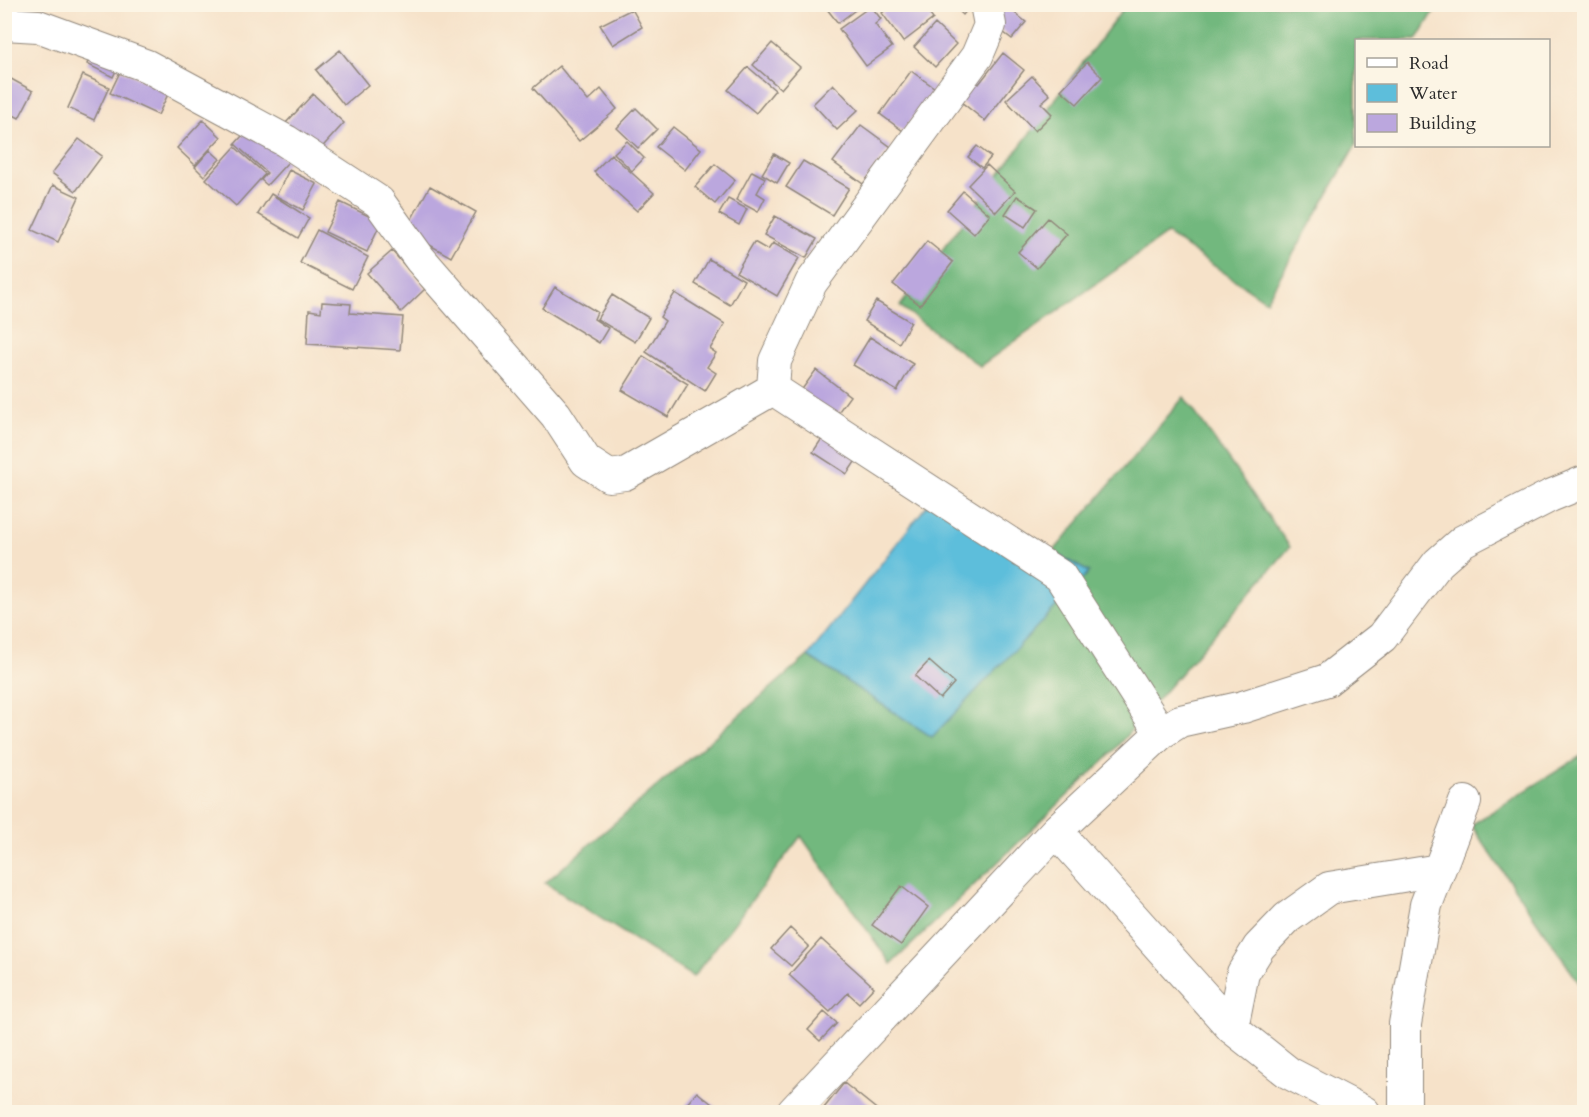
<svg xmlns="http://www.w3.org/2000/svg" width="1589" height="1117" font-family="Cardo,serif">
<rect width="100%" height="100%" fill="#fcf5e5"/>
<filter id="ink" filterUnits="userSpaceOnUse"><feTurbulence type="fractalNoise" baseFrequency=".0167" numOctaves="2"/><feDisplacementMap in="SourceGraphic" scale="12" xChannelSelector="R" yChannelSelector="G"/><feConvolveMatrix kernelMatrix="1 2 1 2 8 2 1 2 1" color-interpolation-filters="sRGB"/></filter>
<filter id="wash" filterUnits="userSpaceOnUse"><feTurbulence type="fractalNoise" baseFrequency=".008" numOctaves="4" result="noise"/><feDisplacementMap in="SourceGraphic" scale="24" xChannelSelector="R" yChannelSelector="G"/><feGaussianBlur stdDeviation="1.35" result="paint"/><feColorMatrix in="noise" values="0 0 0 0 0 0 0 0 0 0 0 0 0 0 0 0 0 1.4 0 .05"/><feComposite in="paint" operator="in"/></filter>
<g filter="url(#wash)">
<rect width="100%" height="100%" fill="#f6e2c9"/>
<path fill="#72b87e" stroke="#4e7254" stroke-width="1.5" d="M 1126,5 L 1438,5 L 1417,40 L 1356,40 L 1356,145 L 1266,301 L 1167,234 L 980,366 L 900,306 Z
M 1184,397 L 1290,547 L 1107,758 L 891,964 L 801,836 L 693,977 L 545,883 L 808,656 L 932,736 L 1089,572 L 1053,552 Z
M 1584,754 L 1584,990 L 1471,825 Z"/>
<path fill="#5dbedb" stroke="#447483" stroke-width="1.5" d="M 939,490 L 1089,572 L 932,737 L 808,656 Z"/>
<g id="blocks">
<path fill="#bba7de" d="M 833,4 L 863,4 L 838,23 L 827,9 Z
M 893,4 L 922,4 L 933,19 L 903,42 L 882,13 Z
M 952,4 L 972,4 L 963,15 Z
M 1005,5 L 1026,22 L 1012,39 L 991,23 Z
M 871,6 L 881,19 L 875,24 L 892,47 L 866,66 L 839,29 Z
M 632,9 L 642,27 L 613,45 L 600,25 Z
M 935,24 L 956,44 L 935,67 L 914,47 Z
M 772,43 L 800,67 L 781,89 L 753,65 Z
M 94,49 L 120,62 L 113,77 L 87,64 Z
M 340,50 L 368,85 L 344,105 L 316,70 Z
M 1003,53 L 1024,70 L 985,121 L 955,97 L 970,77 L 979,84 Z
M 1087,62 L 1102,77 L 1077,104 L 1061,90 Z
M 559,66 L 588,101 L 601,89 L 617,109 L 579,141 L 533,88 Z
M 748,67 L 775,90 L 756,113 L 728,90 Z
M 121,70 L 169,92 L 158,115 L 110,93 Z
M 911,71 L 935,88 L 903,131 L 880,114 Z
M 4,75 L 33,91 L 19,118 L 4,110 Z
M 83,75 L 109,87 L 94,120 L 68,108 Z
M 1032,76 L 1050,95 L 1041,103 L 1052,114 L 1035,131 L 1006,100 Z
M 833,84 L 858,110 L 837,130 L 813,104 Z
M 313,94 L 344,123 L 316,154 L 284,125 Z
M 636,108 L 657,129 L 638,148 L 617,128 Z
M 203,120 L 221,137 L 195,165 L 177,148 Z
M 861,125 L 891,147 L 863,184 L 833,162 Z
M 250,127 L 288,162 L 267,185 L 261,180 L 267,173 L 235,144 Z
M 673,127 L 701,149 L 685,170 L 656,147 Z
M 79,139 L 102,156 L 76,191 L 52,173 Z
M 627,141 L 644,158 L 632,171 L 614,153 Z
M 977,146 L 991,157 L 982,168 L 968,157 Z
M 235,147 L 265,174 L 236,206 L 206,179 Z
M 210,150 L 220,159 L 204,176 L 195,167 Z
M 611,154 L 654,193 L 637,211 L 594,172 Z
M 774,154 L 789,163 L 777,183 L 762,174 Z
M 803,161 L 849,188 L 832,215 L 786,187 Z
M 715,164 L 735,180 L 715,204 L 695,187 Z
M 987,165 L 1015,191 L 996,212 L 968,185 Z
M 289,170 L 317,184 L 303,210 L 276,196 Z
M 752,171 L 765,178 L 757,193 L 765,198 L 758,212 L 736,200 Z
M 53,185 L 79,197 L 58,242 L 32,230 Z
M 430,186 L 476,212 L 451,257 L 405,231 Z
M 963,191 L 990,215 L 974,234 L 947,210 Z
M 271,194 L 309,218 L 298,238 L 258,214 Z
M 1017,196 L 1037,209 L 1025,227 L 1005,214 Z
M 728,199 L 747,209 L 739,225 L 719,214 Z
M 340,202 L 381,222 L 367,252 L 325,232 Z
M 775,216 L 817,239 L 806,258 L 764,235 Z
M 1048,218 L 1067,234 L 1037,268 L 1018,252 Z
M 317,230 L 368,257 L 352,289 L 300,263 Z
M 927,241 L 953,262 L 920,305 L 893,284 Z
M 754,242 L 768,250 L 773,243 L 799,258 L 777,296 L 736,272 Z
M 392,251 L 425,289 L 401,312 L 367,273 Z
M 709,259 L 744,280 L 730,305 L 695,284 Z
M 555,287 L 597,312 L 594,319 L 608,328 L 599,343 L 542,308 Z
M 675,293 L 725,324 L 710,349 L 716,353 L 707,367 L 716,373 L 705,391 L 646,352 L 665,321 L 660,317 Z
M 612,295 L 649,318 L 635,342 L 597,319 Z
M 876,301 L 911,322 L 899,343 L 864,321 Z
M 322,302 L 351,304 L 350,313 L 403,317 L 400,350 L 307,344 L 309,310 L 321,312 Z
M 870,337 L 913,364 L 897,391 L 853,365 Z
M 643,356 L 688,384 L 668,417 L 622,390 Z
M 816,370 L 850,396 L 834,418 L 800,392 Z
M 827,431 L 861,453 L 847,474 L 813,452 Z
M 929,661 L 954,683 L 940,699 L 915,676 Z
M 901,886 L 928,907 L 901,945 L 872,925 Z
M 790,928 L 809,946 L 791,966 L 771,949 Z
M 821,939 L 874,987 L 859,1003 L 848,993 L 830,1012 L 789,975 Z
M 824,1012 L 837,1023 L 820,1041 L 808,1030 Z
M 844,1083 L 880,1112 L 829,1112 L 824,1108 Z
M 697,1092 L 722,1112 L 680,1112 Z"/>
</g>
</g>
<g filter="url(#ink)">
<use href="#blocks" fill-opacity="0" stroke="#90867a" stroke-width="1.5"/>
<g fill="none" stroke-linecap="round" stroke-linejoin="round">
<g stroke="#90867a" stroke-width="34">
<path id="street" d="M 986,4 L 990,25 L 977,56 L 811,283 L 775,361 L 773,389 L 1060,576 L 1161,733
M 4,24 L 38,26 L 147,66 L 286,141 L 379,202 L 420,259 L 556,415 L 586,461 L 609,476 L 625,474 L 773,389
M 1056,831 L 1232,1028 L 1289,1073 L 1364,1112
M 1232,1028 L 1243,973 L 1259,947 L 1287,918 L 1329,888 L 1439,870
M 793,1112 L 1056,831 L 1161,733 L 1180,721 L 1243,707 L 1327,680 L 1382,637 L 1438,563 L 1463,541 L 1550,496 L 1584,482
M 1405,1112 L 1405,1024 L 1426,905 L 1465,802"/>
</g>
<use href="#street" stroke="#fff" stroke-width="32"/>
</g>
</g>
<rect width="1589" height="1117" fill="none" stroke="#fcf5e5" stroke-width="24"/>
<rect x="1355" y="39" width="195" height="108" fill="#fcf5e5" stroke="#a8a49b" stroke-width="1.5"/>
<rect x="1367" y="58" width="30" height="9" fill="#ffffff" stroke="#a8a49b" stroke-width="1.5"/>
<text x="1409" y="69" font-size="18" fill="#2b2b2b">Road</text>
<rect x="1367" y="84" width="30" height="18" fill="#5dbedb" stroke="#a8a49b" stroke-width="1.5"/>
<text x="1409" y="99" font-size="18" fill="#2b2b2b">Water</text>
<rect x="1367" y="114" width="30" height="18" fill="#bba7de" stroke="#a8a49b" stroke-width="1.5"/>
<text x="1409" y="129" font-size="18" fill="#2b2b2b">Building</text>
</svg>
